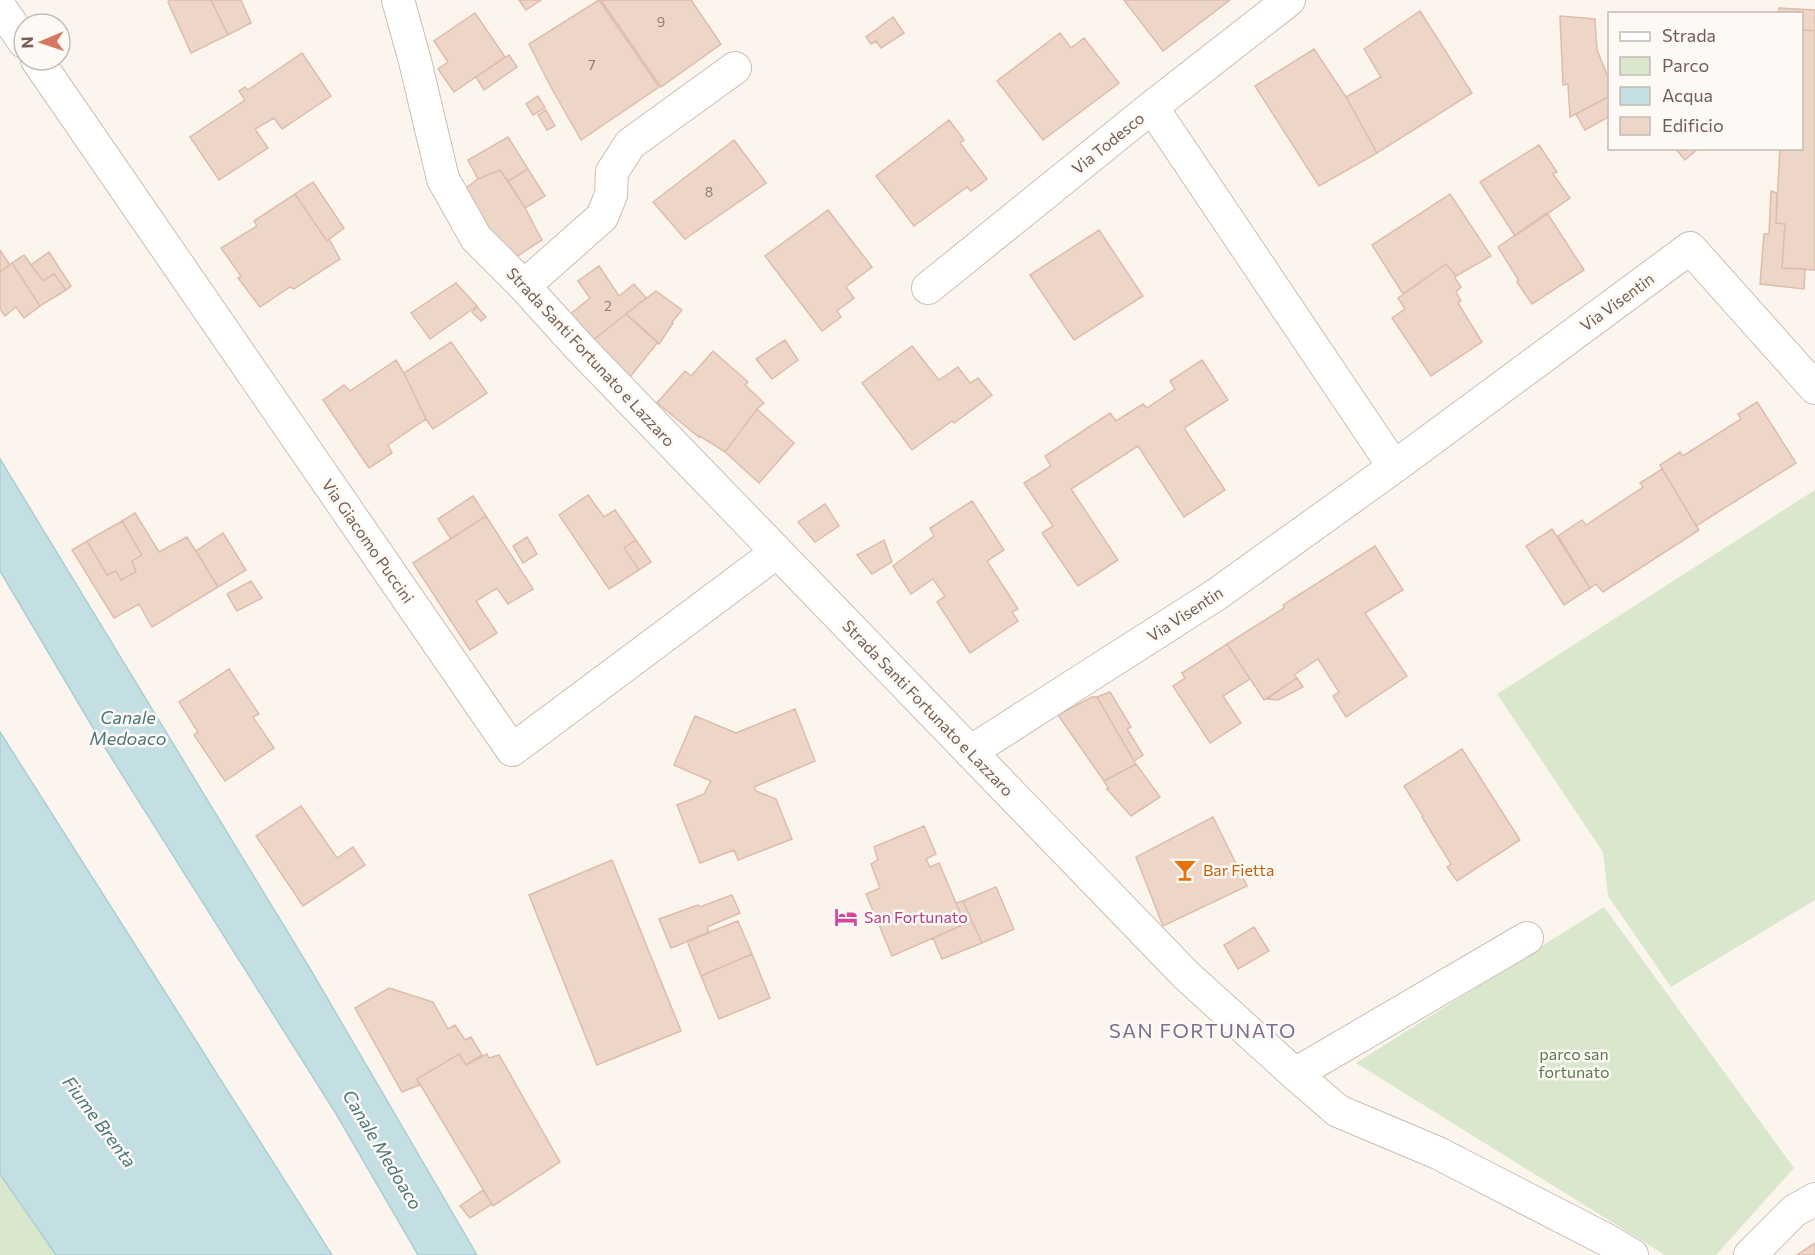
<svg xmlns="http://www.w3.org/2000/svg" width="1815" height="1255" font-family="Commissioner,sans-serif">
<rect width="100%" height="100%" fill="#fbf5ed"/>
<path fill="#d9e7cd" d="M 1815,490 L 1815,900 L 1671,987 L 1608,896 L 1603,852 L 1497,694 Z
M 1604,907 L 1794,1168 L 1716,1255 L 1665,1255 L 1356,1063 Z
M 0,1174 L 56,1255 L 0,1255 Z"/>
<path fill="#c3dfe3" stroke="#abced3" stroke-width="1.5" d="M 0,459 L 312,972 L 477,1255 L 418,1255 L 335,1112 L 102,743 L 0,571 Z
M 0,732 L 332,1255 L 56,1255 L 0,1174 Z"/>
<path fill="#edd6c8" stroke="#debcab" stroke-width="1.5" d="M 170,0 L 211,0 L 228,35 L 191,53 L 168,2 Z
M 211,0 L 241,0 L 251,23 L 228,35 Z
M 519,0 L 541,0 L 526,10 Z
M 599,0 L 659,87 L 581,140 L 552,89 L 529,44 Z
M 601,0 L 691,0 L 721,44 L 661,87 Z
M 1124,0 L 1230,0 L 1163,51 Z
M 1779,8 L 1815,10 L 1815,31 L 1802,30 L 1802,14 L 1779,14 Z
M 1420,11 L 1472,93 L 1377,153 L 1346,97 L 1381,77 L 1364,49 Z
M 475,13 L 505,57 L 454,92 L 438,69 L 448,62 L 434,41 Z
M 1560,16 L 1595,19 L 1597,50 L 1610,82 L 1610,96 L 1570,117 L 1568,84 L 1563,85 Z
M 893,17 L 904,33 L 881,48 L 876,41 L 871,44 L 866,37 Z
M 1802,30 L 1815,31 L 1815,270 L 1782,268 L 1785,224 L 1776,223 L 1780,148 L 1802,148 Z
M 1060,33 L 1071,48 L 1084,38 L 1119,83 L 1043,140 L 997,81 Z
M 1314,49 L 1346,97 L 1377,153 L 1319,186 L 1255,86 Z
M 302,53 L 331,96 L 282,129 L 274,118 L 255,129 L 268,148 L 219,180 L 190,137 L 245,100 L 239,91 L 245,87 L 248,90 Z
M 509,55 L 517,67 L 484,90 L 476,77 Z
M 538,96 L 545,108 L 533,115 L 526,104 Z
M 1610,96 L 1610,116 L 1585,130 L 1576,114 Z
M 546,110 L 555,126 L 547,130 L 538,115 Z
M 949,120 L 964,140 L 960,143 L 987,179 L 971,191 L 967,187 L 914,226 L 876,176 Z
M 508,137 L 528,169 L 508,181 L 500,170 L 478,179 L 468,160 Z
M 734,140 L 766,183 L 685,239 L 653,202 Z
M 1539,145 L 1557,172 L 1553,174 L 1570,198 L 1515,236 L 1480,182 Z
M 1675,148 L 1699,148 L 1685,160 Z
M 528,169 L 545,196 L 525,208 L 508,181 Z
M 500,170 L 525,208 L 542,240 L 508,262 L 461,192 L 478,179 Z
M 313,182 L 344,228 L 327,241 L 295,194 Z
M 1771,191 L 1777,193 L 1776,223 L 1785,224 L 1782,268 L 1805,269 L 1804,289 L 1760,284 L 1764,234 L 1769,234 Z
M 295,194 L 327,241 L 329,239 L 340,259 L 294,289 L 290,287 L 260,307 L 238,278 L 241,276 L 221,248 L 257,226 L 254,221 Z
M 1450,194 L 1491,256 L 1456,276 L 1446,264 L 1403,294 L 1372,245 Z
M 828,210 L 872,267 L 846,287 L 854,298 L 837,311 L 841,317 L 822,331 L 765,256 Z
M 1547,213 L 1584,270 L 1532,304 L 1517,282 L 1518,279 L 1498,247 Z
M 1099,230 L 1143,296 L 1074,340 L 1030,275 Z
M 0,250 L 10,265 L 0,272 Z
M 49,252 L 71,286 L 66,290 L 54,274 L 43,281 L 31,265 Z
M 24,255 L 43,281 L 54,274 L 66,290 L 40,306 L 12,263 Z
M 12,263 L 40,306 L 24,318 L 16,307 L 5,316 L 0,309 L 0,272 Z
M 1446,264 L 1456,276 L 1455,278 L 1461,287 L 1456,292 L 1461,301 L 1458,303 L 1482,342 L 1431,376 L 1392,318 L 1405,309 L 1398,298 Z
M 599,266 L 619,296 L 634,284 L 646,298 L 586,346 L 563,320 L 590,298 L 578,281 Z
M 456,283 L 477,306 L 430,339 L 411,313 Z
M 656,291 L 682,310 L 672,322 L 673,323 L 659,344 L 626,314 Z
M 477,307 L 486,317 L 481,321 L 472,312 Z
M 626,314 L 658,342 L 626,382 L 586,346 Z
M 785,340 L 798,360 L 772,379 L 756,359 Z
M 451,342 L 487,393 L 433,429 L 426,419 L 404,373 Z
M 912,346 L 939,380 L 958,367 L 970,383 L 978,378 L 992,395 L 954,423 L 952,421 L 912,450 L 862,383 Z
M 713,351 L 748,382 L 745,385 L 764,403 L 757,409 L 725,452 L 700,436 L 699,437 L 657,403 L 685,371 L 691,376 Z
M 396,360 L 404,373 L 426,419 L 388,445 L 392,453 L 369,468 L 323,400 L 344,385 L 350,391 Z
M 1202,360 L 1228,400 L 1184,428 L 1225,490 L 1184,517 L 1138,446 L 1071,489 L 1118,560 L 1078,586 L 1042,533 L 1053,526 L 1024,483 L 1051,466 L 1045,456 L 1110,413 L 1116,421 L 1143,404 L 1147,408 L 1175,389 L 1170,381 Z
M 1757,402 L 1796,463 L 1696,526 L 1660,465 L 1680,452 L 1683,456 L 1741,419 L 1738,414 Z
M 757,409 L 794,443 L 759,483 L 725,452 Z
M 1662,469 L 1699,530 L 1603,592 L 1596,584 L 1590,588 L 1558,536 L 1582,520 L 1586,525 L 1643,487 L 1640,483 Z
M 588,495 L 604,517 L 615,510 L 636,540 L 624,548 L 639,570 L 609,589 L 559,515 Z
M 473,496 L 486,516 L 451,539 L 438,519 Z
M 972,501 L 1004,550 L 987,561 L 1018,609 L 1012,612 L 1018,621 L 970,653 L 937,602 L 945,596 L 933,579 L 911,594 L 893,566 L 934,536 L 930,528 Z
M 825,504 L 839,526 L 815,542 L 798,522 Z
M 135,513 L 159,552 L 187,537 L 218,587 L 152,627 L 139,604 L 114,618 L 72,550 L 87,541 L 107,575 L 116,571 L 121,580 L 136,572 L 132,561 L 142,555 L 122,521 Z
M 486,516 L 533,589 L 508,604 L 497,588 L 476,601 L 497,633 L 470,650 L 413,563 Z
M 122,521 L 142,555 L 132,561 L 136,572 L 121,580 L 116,571 L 107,575 L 87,541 Z
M 1552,529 L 1590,588 L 1564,605 L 1526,546 Z
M 223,533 L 246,570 L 218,587 L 196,551 Z
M 527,537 L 537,554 L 523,563 L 513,546 Z
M 636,540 L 651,562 L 639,570 L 624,548 Z
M 884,540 L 892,562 L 872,574 L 857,555 Z
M 1375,546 L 1403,590 L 1365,613 L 1407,676 L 1346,717 L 1333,696 L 1339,692 L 1318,659 L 1294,675 L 1297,678 L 1264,700 L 1227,644 L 1284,608 L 1283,605 Z
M 251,581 L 262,598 L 237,611 L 227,594 Z
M 1227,644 L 1250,679 L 1223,696 L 1241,723 L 1210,743 L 1173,686 L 1185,678 L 1182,673 Z
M 229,669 L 259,714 L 253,717 L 274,748 L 225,781 L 194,735 L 198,732 L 179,702 Z
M 1297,678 L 1303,687 L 1278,700 L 1267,699 Z
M 1110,692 L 1131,727 L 1127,729 L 1143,755 L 1134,761 L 1097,697 Z
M 1092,697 L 1097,697 L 1136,764 L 1104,781 L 1058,715 Z
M 795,709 L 815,761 L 754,787 L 756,791 L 776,799 L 792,839 L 738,860 L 734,850 L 700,863 L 677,805 L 704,794 L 711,781 L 674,765 L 695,716 L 736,733 Z
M 1462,749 L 1520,840 L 1457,881 L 1447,867 L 1451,864 L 1422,817 L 1423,816 L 1404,786 Z
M 1136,764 L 1160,797 L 1131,816 L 1107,789 L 1109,789 L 1104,781 Z
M 301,806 L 337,858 L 353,847 L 365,865 L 303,906 L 256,836 Z
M 1213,817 L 1247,886 L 1163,926 L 1136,857 Z
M 924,826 L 936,854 L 926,859 L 930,867 L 939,863 L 965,924 L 892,956 L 866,894 L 880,888 L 871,864 L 878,860 L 874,847 Z
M 612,860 L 681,1031 L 597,1065 L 529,895 Z
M 996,887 L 1014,929 L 982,943 L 963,901 Z
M 732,895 L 740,913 L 707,927 L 709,933 L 671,948 L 659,919 L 698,905 L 700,907 Z
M 963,901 L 982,943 L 942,959 L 933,938 L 965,924 L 956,903 Z
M 738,921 L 752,954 L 701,976 L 687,941 Z
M 1254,927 L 1269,951 L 1238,969 L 1224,945 Z
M 752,954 L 770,998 L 719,1019 L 701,976 Z
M 389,988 L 433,1002 L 448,1029 L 455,1025 L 465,1040 L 471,1037 L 482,1055 L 466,1065 L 459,1054 L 417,1079 L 419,1085 L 402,1092 L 355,1008 Z
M 459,1054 L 466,1065 L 487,1054 L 489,1058 L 499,1055 L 560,1162 L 493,1206 L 417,1079 Z
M 483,1190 L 492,1204 L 470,1218 L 460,1206 Z
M 1815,1243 L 1815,1255 L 1797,1255 Z"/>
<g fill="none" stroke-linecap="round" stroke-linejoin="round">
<g stroke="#ccbeb4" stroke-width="34">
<path id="street" d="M 398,0 L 415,61 L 443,179 L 476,238 L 524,286 L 581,349 L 1186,975 L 1295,1074 L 1338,1111 L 1438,1153 L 1605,1239 L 1632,1255
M 0,7 L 24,42
M 37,60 L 512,750 L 777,552
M 1152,107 L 1394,467
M 524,286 L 602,217 L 611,195 L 612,172 L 630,144 L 735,68
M 928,288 L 1152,107 L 1289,0
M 970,752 L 1217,594 L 1394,467 L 1690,248 L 1815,388
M 1295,1074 L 1527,938
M 1750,1255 L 1794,1211 L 1815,1199"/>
</g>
<use href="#street" stroke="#fff" stroke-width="32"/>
</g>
<defs>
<g id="bar-bare" transform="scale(1.8)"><path d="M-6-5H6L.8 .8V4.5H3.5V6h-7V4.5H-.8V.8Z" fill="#e8710a" stroke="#fdf9f4" stroke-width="2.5" paint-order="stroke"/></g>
<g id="hotel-bare" transform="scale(1.8)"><path d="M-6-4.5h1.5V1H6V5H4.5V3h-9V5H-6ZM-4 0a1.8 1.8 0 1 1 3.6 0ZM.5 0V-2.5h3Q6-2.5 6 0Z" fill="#d1479c" stroke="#fdf9f4" stroke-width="2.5" paint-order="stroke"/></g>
</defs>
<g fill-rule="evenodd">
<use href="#bar-bare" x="1185" y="870"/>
<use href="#hotel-bare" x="846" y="917"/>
</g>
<g text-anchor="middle" stroke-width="5" stroke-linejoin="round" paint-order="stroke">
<g font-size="14" fill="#927b70">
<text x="661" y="27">9</text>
<text x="592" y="70">7</text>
<text x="709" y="197">8</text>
<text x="608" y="311">2</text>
</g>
<g font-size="16" fill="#745d52" stroke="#fdf9f4">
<text transform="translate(1108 143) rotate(-39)" y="6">Via Todesco</text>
<text transform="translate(1617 302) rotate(-36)" y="6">Via Visentin</text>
<text transform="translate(591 357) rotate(47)" y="6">Strada Santi Fortunato e Lazzaro</text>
<text transform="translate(368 541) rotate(55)" y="6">Via Giacomo Puccini</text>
<text transform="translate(1185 614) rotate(-33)" y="6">Via Visentin</text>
<text transform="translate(928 708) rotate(46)" y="6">Strada Santi Fortunato e Lazzaro</text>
</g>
<g font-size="16" fill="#c56008" stroke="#fdf9f4" text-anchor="start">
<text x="1203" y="876">Bar Fietta</text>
</g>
<g font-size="16" fill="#b23c85" stroke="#fdf9f4" text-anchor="start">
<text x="864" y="923">San Fortunato</text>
</g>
<g font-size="16" fill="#5a784c" stroke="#fdf9f4">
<text x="1574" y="1060">parco san<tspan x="1574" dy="18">fortunato</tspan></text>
</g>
<g font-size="18" font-style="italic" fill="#4b777d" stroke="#fdf9f4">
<text x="128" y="724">Canale<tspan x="128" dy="21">Medoaco</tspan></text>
<text transform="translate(99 1122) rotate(53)" y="6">Fiume Brenta</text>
<text transform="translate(382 1150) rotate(59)" y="6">Canale Medoaco</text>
</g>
<g font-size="20" letter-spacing="1.5" fill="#816b8f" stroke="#fdf9f4">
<text x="1203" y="1038">SAN FORTUNATO</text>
</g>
</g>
<rect x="1608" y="12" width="195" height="138" fill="#fdf9f4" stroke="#c6bbb3" stroke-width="1.5"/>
<rect x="1620" y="32" width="30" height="9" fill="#ffffff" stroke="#c6bbb3" stroke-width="1.5"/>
<text x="1662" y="42" font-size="18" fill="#745d52">Strada</text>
<rect x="1620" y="57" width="30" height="18" fill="#d9e7cd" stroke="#c6bbb3" stroke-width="1.5"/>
<text x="1662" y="72" font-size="18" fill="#745d52">Parco</text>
<rect x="1620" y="87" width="30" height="18" fill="#c3dfe3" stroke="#c6bbb3" stroke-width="1.5"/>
<text x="1662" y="102" font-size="18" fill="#745d52">Acqua</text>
<rect x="1620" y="117" width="30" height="18" fill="#edd6c8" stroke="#c6bbb3" stroke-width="1.5"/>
<text x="1662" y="132" font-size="18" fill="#745d52">Edificio</text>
<g transform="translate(42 42) rotate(268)"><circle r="28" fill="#fdf9f4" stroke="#c6bbb3" stroke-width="1.5"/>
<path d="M0-4.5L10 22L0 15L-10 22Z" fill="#d57863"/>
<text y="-9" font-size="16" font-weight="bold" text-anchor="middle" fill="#745d52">N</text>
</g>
</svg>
